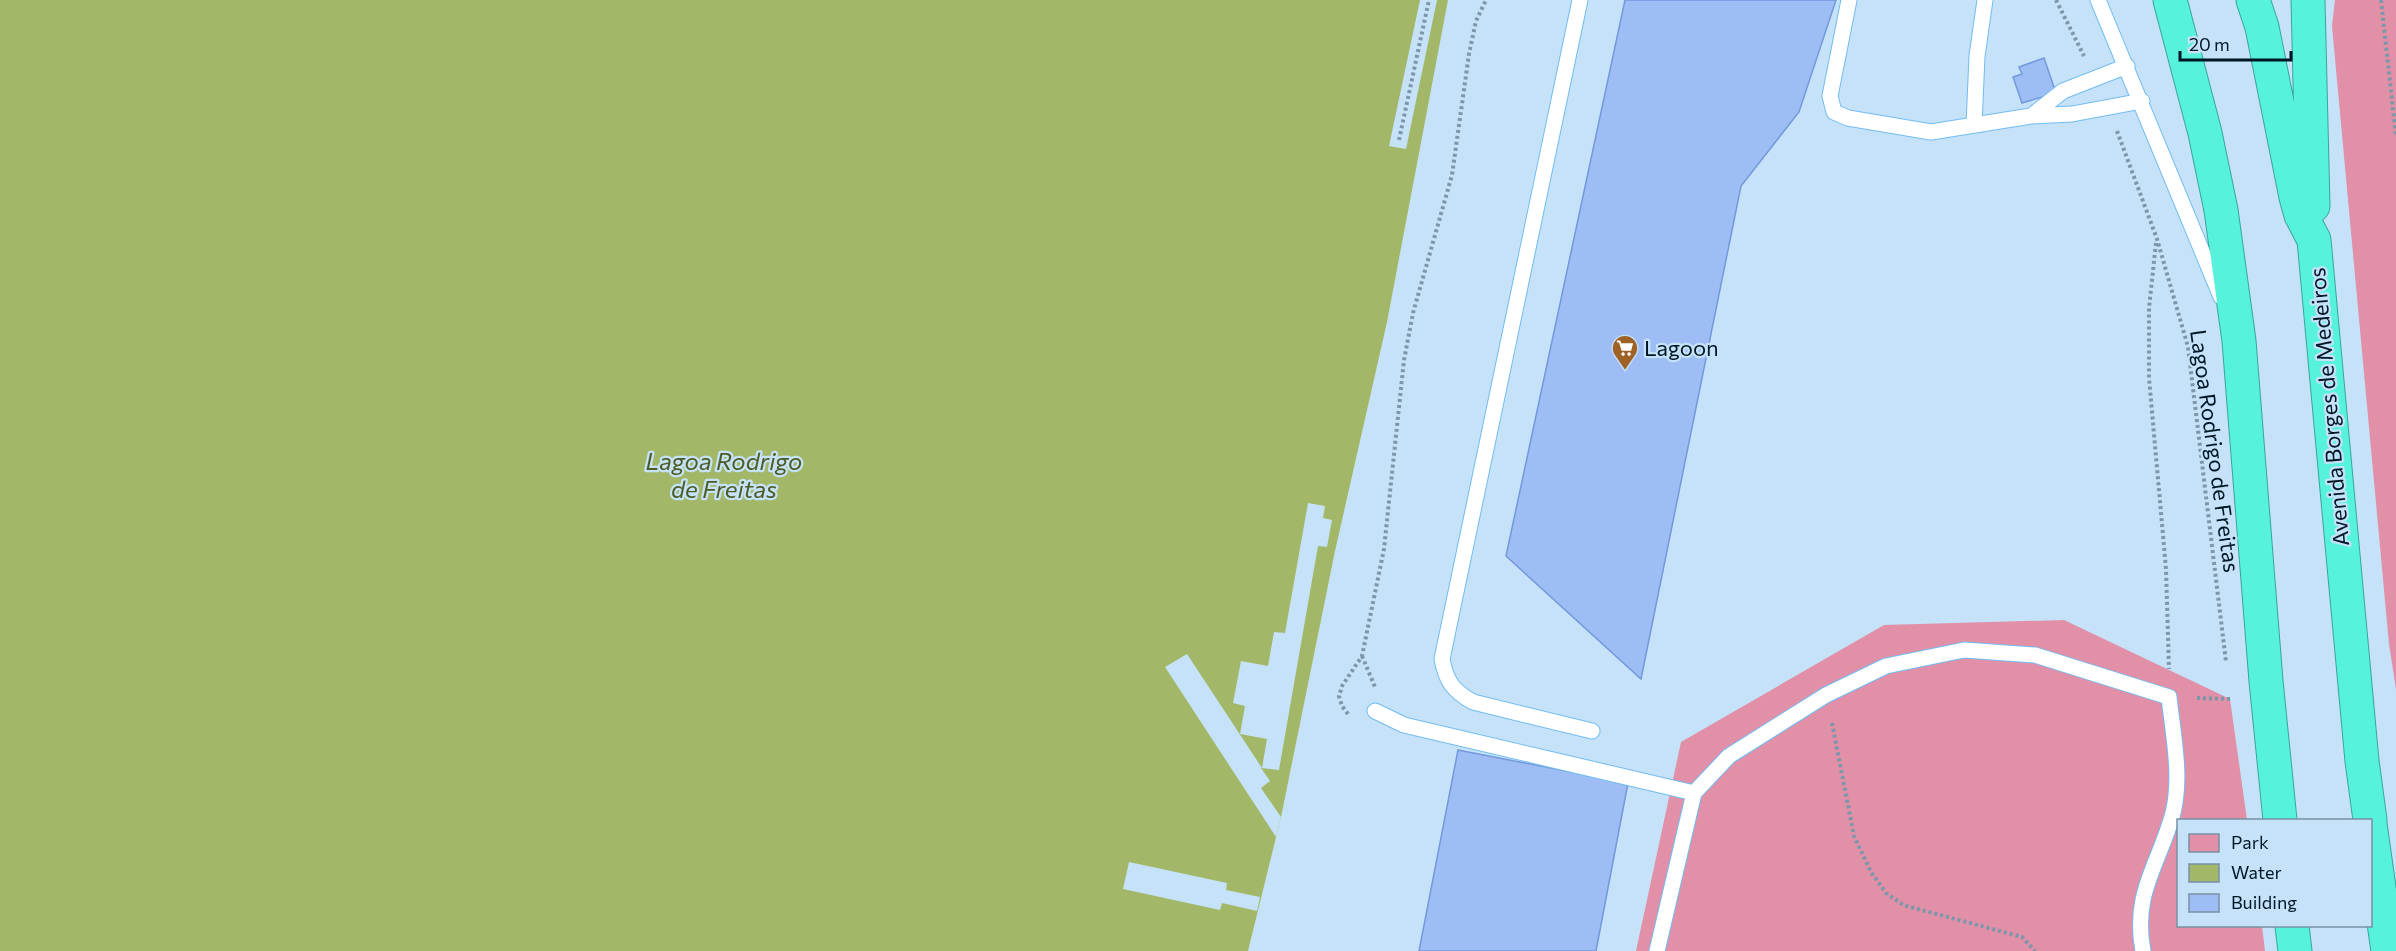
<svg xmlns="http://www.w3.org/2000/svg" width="2396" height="951" font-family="Commissioner,sans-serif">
<rect width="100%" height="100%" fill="#c5e2f8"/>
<path fill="#e190a7" d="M 2335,0 L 2396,0 L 2396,689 L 2389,644 L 2332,26 Z
M 2064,620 L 2230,699 L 2247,820 L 2178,820 L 2178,926 L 2262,926 L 2265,951 L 1636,951 L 1681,742 L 1884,625 Z"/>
<path fill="#a2b868" d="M 0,0 L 1448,0 L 1387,322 L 1335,551 L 1281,817 L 1248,951 L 0,951 Z"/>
<path fill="#c5e2f8" d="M 1420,0 L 1437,0 L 1406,149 L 1389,146 Z
M 1308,503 L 1325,506 L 1323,518 L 1332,520 L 1327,547 L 1318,546 L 1279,770 L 1261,768 L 1270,781 L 1261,788 L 1281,817 L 1276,837 L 1165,667 L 1187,654 L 1262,768 L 1267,739 L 1240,734 L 1245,706 L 1233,703 L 1241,661 L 1268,666 L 1274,632 L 1285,633 Z
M 1129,862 L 1227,883 L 1226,890 L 1260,897 L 1257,911 L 1222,903 L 1220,910 L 1123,889 Z"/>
<path fill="#9ebdf5" stroke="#7398db" stroke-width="1.5" d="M 1625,0 L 1836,0 L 1799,112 L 1741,186 L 1641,679 L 1506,556 Z
M 2044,58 L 2056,93 L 2022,103 L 2013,77 L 2022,74 L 2019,67 Z
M 1458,750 L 1628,783 L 1596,951 L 1419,951 Z"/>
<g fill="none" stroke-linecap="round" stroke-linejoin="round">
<g stroke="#72bcf2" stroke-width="17">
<path id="lane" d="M 1580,0 L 1442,659 C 1446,681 1453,691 1473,702 L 1592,731
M 1849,0 L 1830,96 L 1834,112 L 1848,118 L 1931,132 L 2031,116 L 2072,114 L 2142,101
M 2098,0 L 2221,297
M 2031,116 L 2063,91 L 2127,66
M 1974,125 L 1977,56 L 1985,0
M 1375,711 L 1404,725 L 1694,793
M 1657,951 L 1694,793 L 1729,756 L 1826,695 L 1886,666 L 1964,650 L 2035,655 L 2169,697 C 2173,734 2182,776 2173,813 C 2159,865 2132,893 2143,951"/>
</g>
<g stroke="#39a59c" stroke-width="35">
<path id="highway" d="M 2170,0 L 2205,133 L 2221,210 L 2239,341 L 2266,681 L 2280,820
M 2253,0 L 2262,27 L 2296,197 L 2301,215 L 2314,240 L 2362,761 L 2370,820
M 2308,0 L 2313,206
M 2370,824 L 2388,951
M 2292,926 L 2295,951"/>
</g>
<path stroke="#7c96aa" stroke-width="4" stroke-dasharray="3 3" stroke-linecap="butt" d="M 2056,0 L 2084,56
M 2381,0 L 2396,136
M 2117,131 L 2157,239 L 2188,347 L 2226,662
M 1399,140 L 1429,0
M 2156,243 L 2149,308 L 2149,378 L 2166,569 L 2169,669
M 1362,656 L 1375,687
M 2197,698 L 2230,699
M 1348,714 L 1342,706 L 1339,696 L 1342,686 L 1362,656 L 1384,549 L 1404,360 L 1413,313 L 1452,175 L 1469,54 L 1476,21 L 1486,0
M 1832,723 L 1854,836 L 1871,872 L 1886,893 L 1903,905 L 2022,937 L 2035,951"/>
<use href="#lane" stroke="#fff" stroke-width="15"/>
<use href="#highway" stroke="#57f2dc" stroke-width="33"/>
</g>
<defs>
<g id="supermarket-pin" transform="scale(1.35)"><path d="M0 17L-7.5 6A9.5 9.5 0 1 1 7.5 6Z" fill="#9f6226" stroke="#c5e2f8"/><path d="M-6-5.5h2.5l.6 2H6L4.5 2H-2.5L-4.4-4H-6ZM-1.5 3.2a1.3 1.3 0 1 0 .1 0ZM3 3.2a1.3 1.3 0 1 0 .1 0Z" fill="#fff"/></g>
</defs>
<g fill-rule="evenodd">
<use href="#supermarket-pin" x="1625" y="348"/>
</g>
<g text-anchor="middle" stroke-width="4.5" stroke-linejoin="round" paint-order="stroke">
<g font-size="22" fill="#011726" stroke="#c5e2f8" text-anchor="start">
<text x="1644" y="356">Lagoon</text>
</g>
<g font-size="22" fill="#011726" stroke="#c5e2f8">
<text transform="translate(2329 407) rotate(-95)" y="8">Avenida Borges de Medeiros</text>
<text transform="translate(2215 451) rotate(82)" y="8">Lagoa Rodrigo de Freitas</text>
</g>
<g font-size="24" font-style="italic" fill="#4d5b23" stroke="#c5e2f8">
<text x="724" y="470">Lagoa Rodrigo<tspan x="724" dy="28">de Freitas</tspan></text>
</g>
</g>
<rect x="2177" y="819" width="195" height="108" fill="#c5e2f8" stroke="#7791a4" stroke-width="1.5"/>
<rect x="2189" y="834" width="30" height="18" fill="#e190a7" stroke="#7791a4" stroke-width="1.5"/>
<text x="2231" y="849" font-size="18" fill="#011726">Park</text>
<rect x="2189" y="864" width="30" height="18" fill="#a2b868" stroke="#7791a4" stroke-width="1.5"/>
<text x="2231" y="879" font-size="18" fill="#011726">Water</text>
<rect x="2189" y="894" width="30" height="18" fill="#9ebdf5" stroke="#7791a4" stroke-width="1.5"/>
<text x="2231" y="909" font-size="18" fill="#011726">Building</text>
<path d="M2180 51v9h111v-9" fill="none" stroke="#011726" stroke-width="3"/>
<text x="2189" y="51" font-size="18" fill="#011726" stroke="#c5e2f8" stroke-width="4.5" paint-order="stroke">20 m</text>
</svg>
